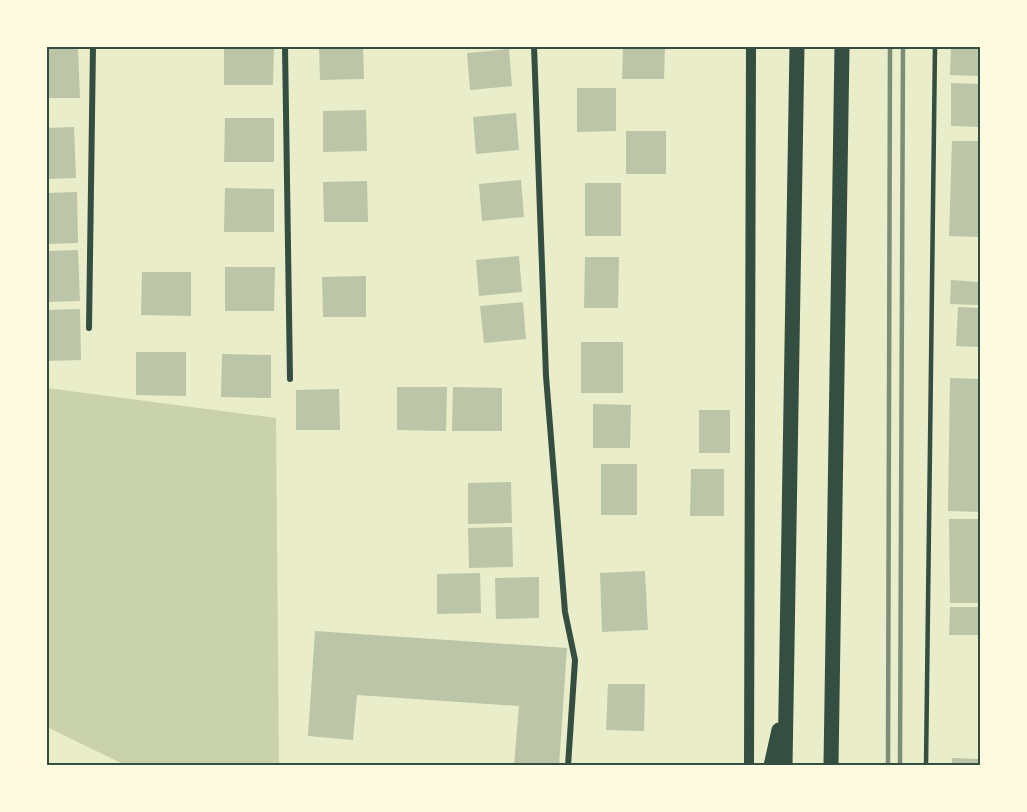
<svg xmlns="http://www.w3.org/2000/svg" width="1027" height="812" font-family="Mulish,sans-serif">
<rect width="100%" height="100%" fill="#e9edc9"/>
<path fill="#cad2ad" d="M 47,388 L 276,418 L 279,765 L 125,765 L 47,727 Z"/>
<g fill="none" stroke-linecap="round" stroke-linejoin="round">
<path stroke="#a3b18a" stroke-width="7" d="M 46,765 L 48,766"/>
</g>
<path fill="#bcc5a7" d="M 224,46 L 274,46 L 273,85 L 224,85 Z
M 319,46 L 363,46 L 364,79 L 320,80 Z
M 623,46 L 665,46 L 664,79 L 622,79 Z
M 951,46 L 980,46 L 980,76 L 950,75 Z
M 78,47 L 80,98 L 46,98 L 46,48 Z
M 509,49 L 512,86 L 470,90 L 467,53 Z
M 951,83 L 980,84 L 980,127 L 951,126 Z
M 577,88 L 616,88 L 616,131 L 577,132 Z
M 366,110 L 367,151 L 323,152 L 323,111 Z
M 516,113 L 519,150 L 476,154 L 473,117 Z
M 225,118 L 274,118 L 274,162 L 224,162 Z
M 74,127 L 76,178 L 46,179 L 46,128 Z
M 626,131 L 666,131 L 666,174 L 626,174 Z
M 952,141 L 980,141 L 980,237 L 949,236 Z
M 521,180 L 524,217 L 482,221 L 479,184 Z
M 367,181 L 368,222 L 324,222 L 323,182 Z
M 585,183 L 621,183 L 621,236 L 585,236 Z
M 225,188 L 274,189 L 274,232 L 224,232 Z
M 77,192 L 78,243 L 46,244 L 46,193 Z
M 78,250 L 80,301 L 46,302 L 46,251 Z
M 519,256 L 522,292 L 479,296 L 476,260 Z
M 585,257 L 619,257 L 618,308 L 584,308 Z
M 225,267 L 275,267 L 274,311 L 225,311 Z
M 142,272 L 191,272 L 191,316 L 141,315 Z
M 366,276 L 366,317 L 323,317 L 322,277 Z
M 951,280 L 980,282 L 980,305 L 950,304 Z
M 523,302 L 526,339 L 484,343 L 480,306 Z
M 958,307 L 980,308 L 980,347 L 956,346 Z
M 80,309 L 81,360 L 46,361 L 46,310 Z
M 581,342 L 623,342 L 623,393 L 581,393 Z
M 136,352 L 186,352 L 186,396 L 136,395 Z
M 222,354 L 271,355 L 271,398 L 221,397 Z
M 950,378 L 980,379 L 980,512 L 948,511 Z
M 397,387 L 447,387 L 446,431 L 397,430 Z
M 453,387 L 502,388 L 502,431 L 452,431 Z
M 339,389 L 340,430 L 296,430 L 296,390 Z
M 593,404 L 631,405 L 630,448 L 593,448 Z
M 699,410 L 730,410 L 730,453 L 699,453 Z
M 601,464 L 637,464 L 637,515 L 601,515 Z
M 691,469 L 724,469 L 724,516 L 690,516 Z
M 511,482 L 512,523 L 468,524 L 468,483 Z
M 949,519 L 979,519 L 980,603 L 950,603 Z
M 512,527 L 513,567 L 469,568 L 468,528 Z
M 645,571 L 648,630 L 602,632 L 600,573 Z
M 480,573 L 481,613 L 437,614 L 437,574 Z
M 539,577 L 539,618 L 496,619 L 495,578 Z
M 950,607 L 980,607 L 980,635 L 949,635 Z
M 315,631 L 567,648 L 559,766 L 514,766 L 519,706 L 357,695 L 353,740 L 308,736 Z
M 608,684 L 645,684 L 644,731 L 606,730 Z
M 952,758 L 980,759 L 980,766 L 952,766 Z"/>
<g fill="none" stroke-linecap="round" stroke-linejoin="round">
<path stroke="#344e41" stroke-width="4.5" d="M 926,766 L 935,46"/>
<path stroke="#344e41" stroke-width="6" d="M 285,46 L 290,379
M 534,46 L 546,376 L 565,612 L 575,660 L 568,766
M 89,328 L 93,46"/>
<path stroke="#344e41" stroke-width="10" d="M 749,766 L 751,46"/>
<path stroke="#344e41" stroke-width="15" d="M 771,766 L 779,730
M 785,766 L 797,46
M 831,766 L 842,46"/>
<path stroke="#7c8e77" stroke-width="4.5" d="M 888,766 L 890,46
M 900,766 L 903,46"/>
</g>
<rect width="1027" height="812" fill="none" stroke="#fefae0" stroke-width="96"/>
<rect x="48" y="48" width="931" height="716" fill="none" stroke="#344e41" stroke-width="2"/>
</svg>
